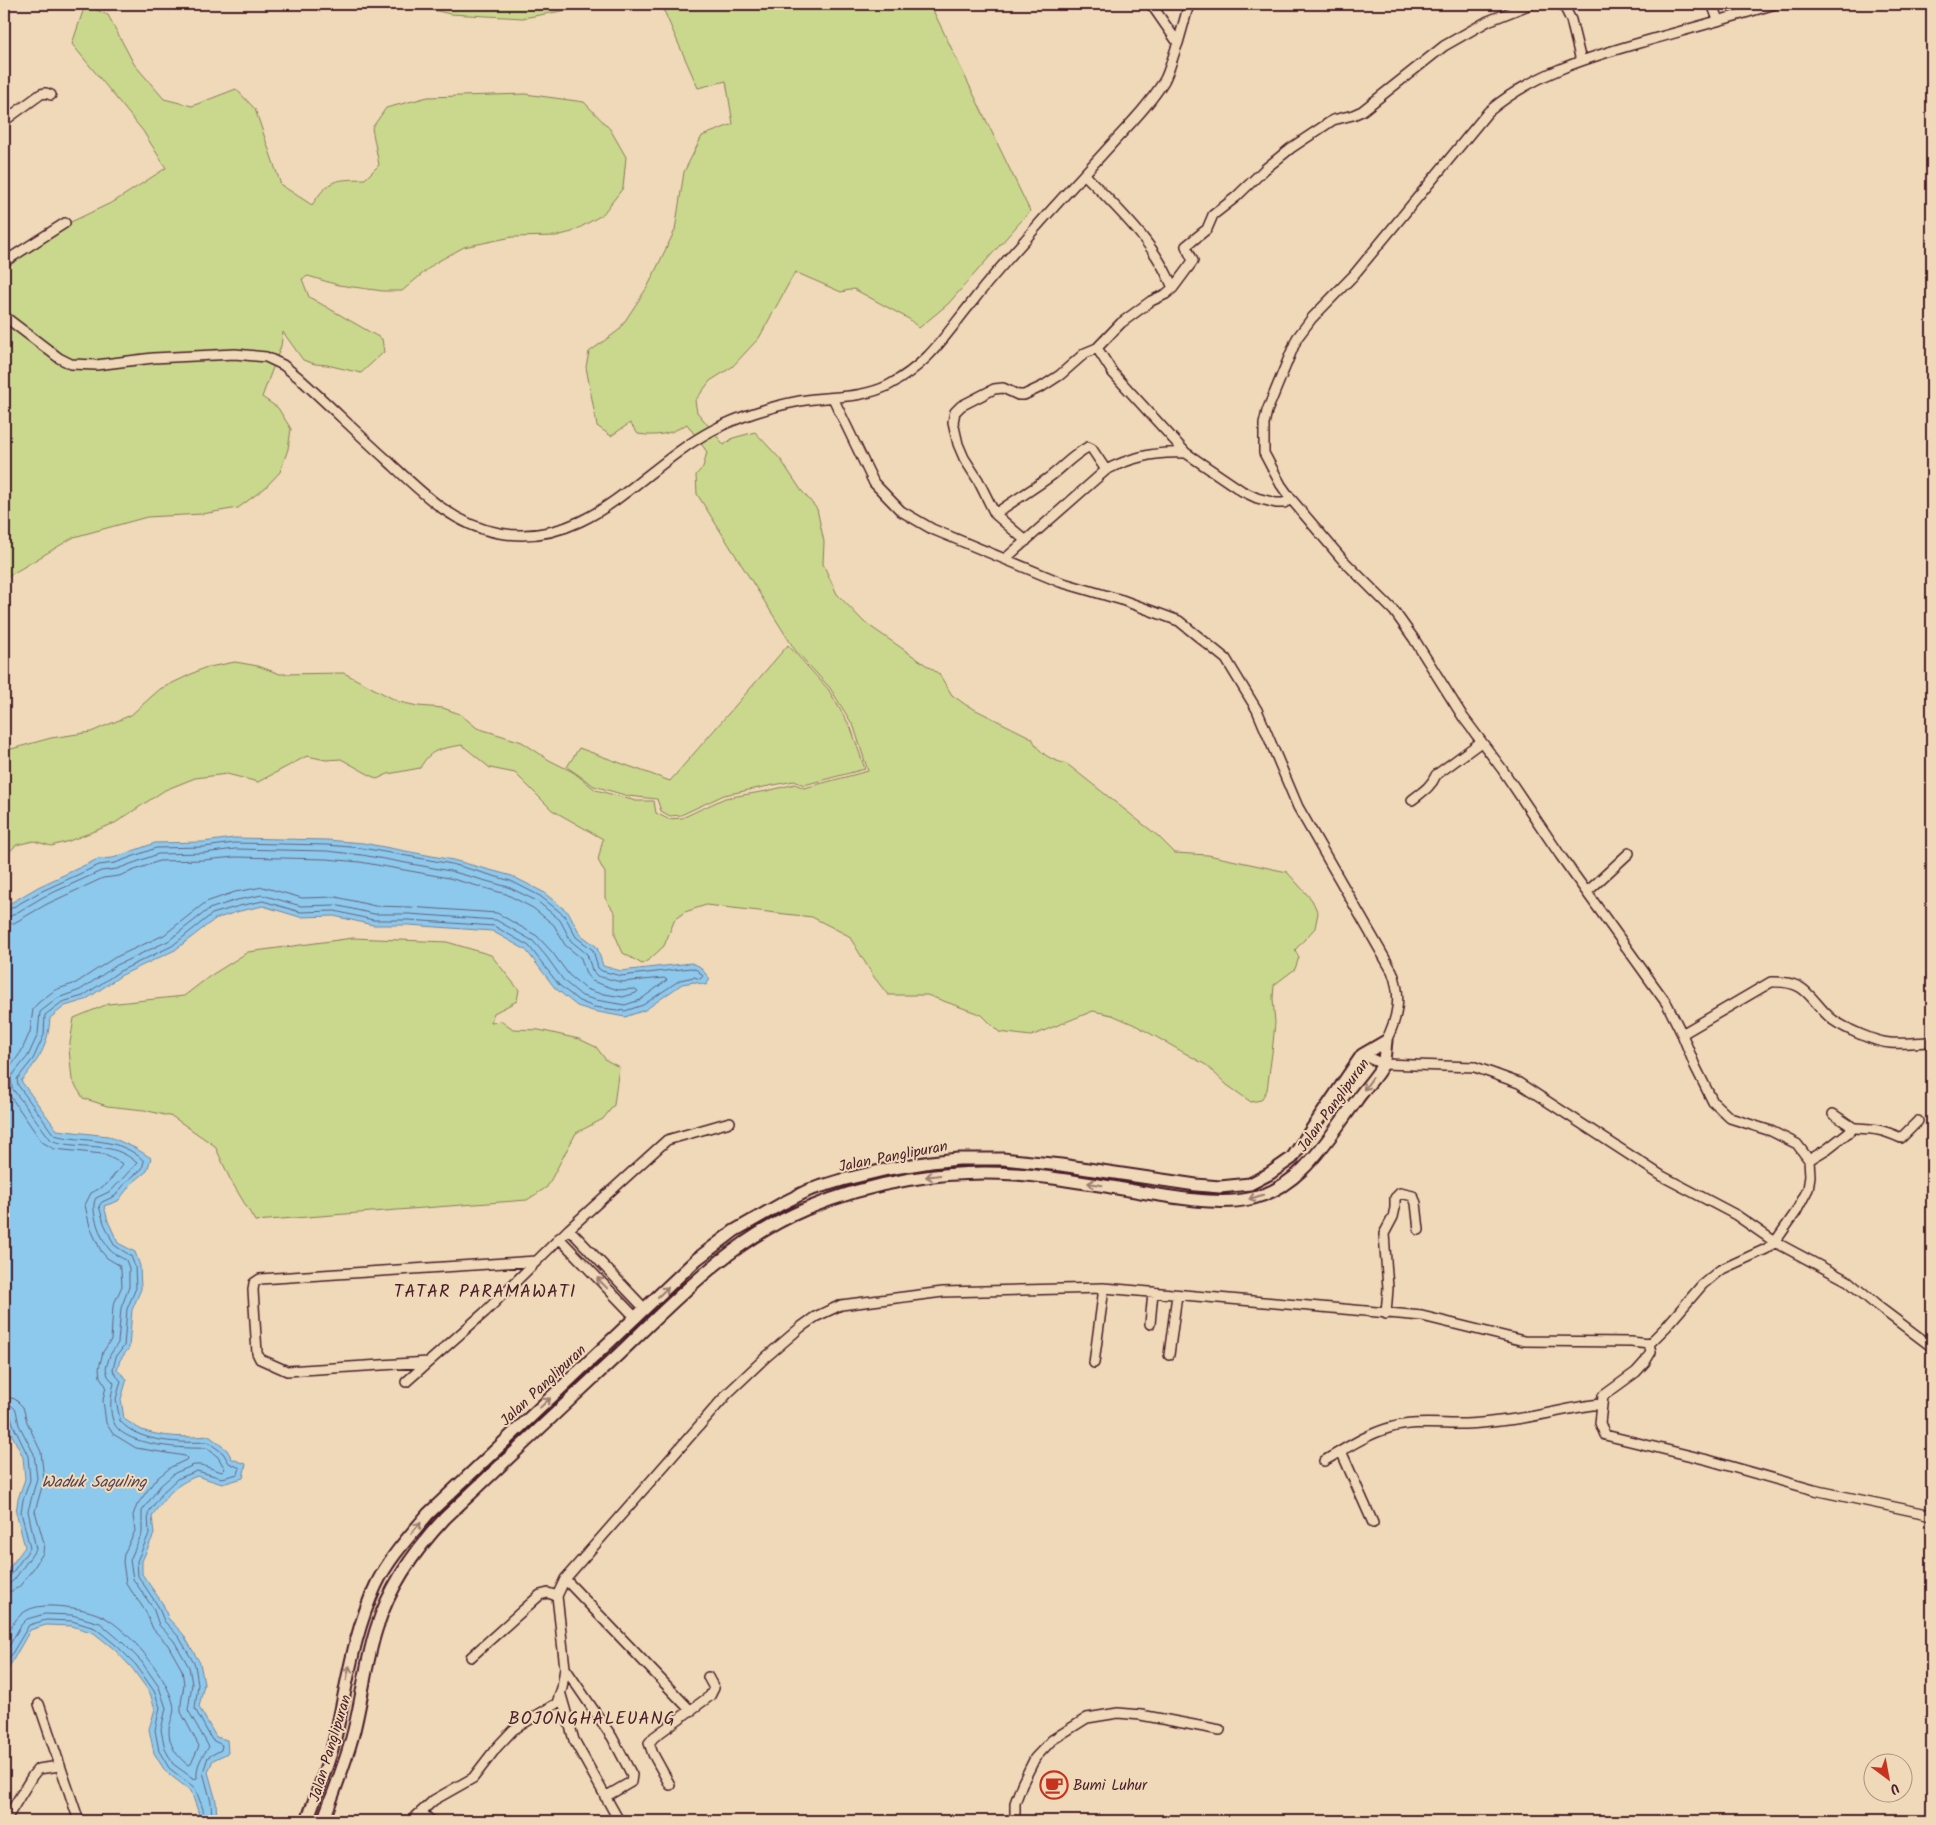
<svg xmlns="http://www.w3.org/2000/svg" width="1936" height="1825" font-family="Kalam,sans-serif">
<rect width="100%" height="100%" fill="#efd9b8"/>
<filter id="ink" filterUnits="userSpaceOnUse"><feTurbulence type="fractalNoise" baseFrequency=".02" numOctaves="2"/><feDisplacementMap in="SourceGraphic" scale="10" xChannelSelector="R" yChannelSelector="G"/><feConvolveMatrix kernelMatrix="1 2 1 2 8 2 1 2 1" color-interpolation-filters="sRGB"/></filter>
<g filter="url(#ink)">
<path fill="#c9d88c" stroke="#8a7c5c" d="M 408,4 L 586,4 L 578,8 L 523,18 L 450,14 Z
M 661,4 L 930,4 L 1030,211 L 948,304 L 919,328 L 909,319 L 854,289 L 841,292 L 795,272 L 759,338 L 732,367 L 710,381 L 695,401 L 697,412 L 724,445 L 733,438 L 755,432 L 781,460 L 801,490 L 817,509 L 824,542 L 823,564 L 837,594 L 864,622 L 939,674 L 952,695 L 966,705 L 1032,738 C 1039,754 1051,760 1067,764 L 1158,836 L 1175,853 L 1208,855 L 1287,872 L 1312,900 L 1318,913 L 1315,928 L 1295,950 L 1299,957 L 1295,969 L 1274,985 L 1273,998 L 1275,1023 L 1272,1053 L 1267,1090 L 1261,1100 L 1251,1102 L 1227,1085 L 1206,1065 L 1135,1025 L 1112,1015 L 1093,1011 L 1031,1036 L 999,1032 L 982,1015 L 927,995 L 888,995 L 874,977 L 849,936 L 812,917 L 706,905 L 685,912 L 675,919 L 664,946 L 650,959 L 642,964 L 623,953 L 615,935 L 615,913 L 605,898 L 605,873 L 598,860 L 603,839 L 552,810 L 515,773 L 490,768 L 462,745 C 441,749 431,748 420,768 L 388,774 L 377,779 L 341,759 L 326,760 L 307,756 L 258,782 L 227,774 L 195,778 L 165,790 L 115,823 L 69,841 L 51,846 L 34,841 L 16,845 L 4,858 L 4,751 L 51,738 L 91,732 L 131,715 L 160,689 L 204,668 L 235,662 L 258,666 L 280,674 L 344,673 L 399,702 L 418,706 L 443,708 L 460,714 L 477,728 L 522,742 L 549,760 L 573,772 L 596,790 L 636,801 L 654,801 L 656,813 L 668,819 L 682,818 L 725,798 L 767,791 L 795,784 L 804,788 L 868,771 L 854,727 L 830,688 L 795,650 L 697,494 L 696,475 L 703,467 L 707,452 L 687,424 C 671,434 657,437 638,434 L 630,423 L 611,436 L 597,426 L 586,367 L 589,352 L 619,330 L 648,286 L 675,230 L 684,172 L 702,136 L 733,124 L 726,81 L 698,88 Z
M 85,5 L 108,15 L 134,64 L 164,99 L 192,106 L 236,89 L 255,109 L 281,185 L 312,205 C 330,178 334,180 365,179 L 379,165 L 372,128 L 386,108 L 428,97 L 525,94 L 584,102 L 610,129 L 626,157 L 623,188 L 602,215 L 572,232 L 556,236 L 512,237 L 464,247 L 435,263 L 402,291 L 383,291 L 338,285 L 308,276 L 302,279 L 309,297 L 382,339 L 384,352 L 361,373 L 327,365 L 315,364 L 303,360 L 283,332 L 281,346 L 262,397 L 278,408 L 291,429 L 288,449 L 280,472 L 265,488 L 238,508 L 202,514 L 147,517 L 74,537 L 12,574 L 4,582 L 4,267 L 71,222 L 115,201 L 166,168 L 143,131 L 72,44 Z
M 788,645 L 828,689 L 851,728 L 865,769 L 804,785 L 794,781 L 724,795 L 681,815 L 670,816 L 661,811 L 657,799 L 628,796 L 594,786 L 567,767 L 579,748 L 670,781 Z
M 353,938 L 447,942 L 491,955 L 519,990 L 517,1001 L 494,1013 L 491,1022 L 502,1021 L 513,1029 L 539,1030 L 579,1039 L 596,1047 L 606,1060 L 619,1067 L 614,1105 L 603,1119 L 576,1133 L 547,1187 L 527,1200 L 255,1221 L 230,1179 L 215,1146 L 173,1117 L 144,1110 L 107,1106 L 83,1098 L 72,1080 L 69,1049 L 74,1018 L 108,1004 L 184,996 L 210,976 L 248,952 Z"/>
<path fill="#8dc9ed" stroke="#72859f" d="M 234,838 L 327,840 L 363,843 L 453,860 L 512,876 L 543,892 L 569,913 L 580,934 L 597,947 L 603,966 L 621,971 L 691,963 L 699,966 L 710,979 L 706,985 L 694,982 L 682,984 L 645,1010 L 625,1017 L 593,1011 L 577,1006 L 555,988 L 526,950 L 492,931 L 409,925 L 373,925 L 334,916 L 300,917 L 263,906 L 240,911 L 215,919 L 175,950 L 122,975 L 85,1000 L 65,1006 L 50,1018 C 48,1047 39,1059 21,1081 L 57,1130 L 108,1136 L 135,1148 L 151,1158 L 147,1171 L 131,1184 L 118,1201 L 104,1206 L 108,1221 L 118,1243 L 135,1252 L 140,1266 L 141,1289 L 132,1310 L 129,1348 L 120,1360 L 117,1370 L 127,1379 L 121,1399 L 124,1419 C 130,1423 136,1427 142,1430 C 159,1437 190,1438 209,1436 L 227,1450 L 232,1459 L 246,1464 L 243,1478 L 222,1484 L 197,1476 C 174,1485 166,1496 152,1516 L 154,1534 L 142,1561 L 142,1574 L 163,1604 L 168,1618 L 183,1634 L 200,1663 L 204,1684 L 199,1707 L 216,1737 L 227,1740 L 228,1753 L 213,1760 L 208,1772 L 216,1801 L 217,1821 L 199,1821 L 198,1811 L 191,1791 L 165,1771 L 154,1753 L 149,1729 L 155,1709 L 150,1693 L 132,1668 L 114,1649 L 94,1633 L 72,1626 L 46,1625 L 30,1630 L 4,1676 L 4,1575 L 25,1547 L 16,1512 L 18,1499 L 25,1479 L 23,1457 L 9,1429 L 4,1409 L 4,907 L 38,887 L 98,859 L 113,858 L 155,843 L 203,842 Z"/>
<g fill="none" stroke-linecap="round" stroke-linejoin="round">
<path stroke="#656379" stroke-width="1" d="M 4,911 L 8,910 L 40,892 L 99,865 L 115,863 L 156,848 L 204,847 L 234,843 L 327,845 L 362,848 L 452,864 L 511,881 L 540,896 L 565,916 L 576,937 L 593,950 L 598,968 L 602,971 L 621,976 L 691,968 L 697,970 L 703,976 L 700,979 L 694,977 L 680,980 L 643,1005 L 625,1011 L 594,1007 L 579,1001 L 559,985 L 529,946 L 494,926 L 409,920 L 373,920 L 335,911 L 300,912 L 263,901 L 239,906 L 212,914 L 172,946 L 120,971 L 83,996 L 62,1002 L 45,1015 L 44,1035 L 33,1059 L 17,1079 L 18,1085 L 54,1135 C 85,1143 119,1136 144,1161 L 142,1169 L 127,1181 L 115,1196 L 102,1202 L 99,1206 L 104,1223 L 114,1245 L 131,1256 L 135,1267 L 136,1288 L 127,1309 L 124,1346 L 116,1357 L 113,1369 L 114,1373 L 121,1381 L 116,1399 L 120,1421 C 139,1443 181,1443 208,1442 L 223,1453 L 229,1463 L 240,1468 L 238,1474 L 222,1478 L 197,1471 L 177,1479 L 164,1491 L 148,1513 L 149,1534 L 137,1561 L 138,1576 L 158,1606 L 164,1621 L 179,1637 L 195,1665 L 198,1684 L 195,1709 L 212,1740 L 222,1745 L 221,1750 L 208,1757 L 203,1772 L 211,1802 L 212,1821
M 4,917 L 11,916 L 43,897 L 101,871 L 117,869 L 158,854 L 204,853 L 235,849 L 327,851 L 362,855 L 450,871 L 508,887 L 537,901 L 560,920 L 571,941 L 587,954 L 592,970 L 597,976 L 621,982 L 664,978 L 667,980 L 640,1000 L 625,1005 L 596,1000 L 582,996 L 564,981 L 546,956 L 533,941 L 496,920 L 409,914 L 374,914 L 335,905 L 301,906 L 262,895 L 237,900 L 209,909 L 168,941 L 117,965 L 80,990 L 58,998 L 40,1012 L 38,1034 L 28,1056 L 11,1077 L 12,1088 L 51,1140 C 77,1151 112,1139 137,1163 L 111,1191 L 96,1198 C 89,1209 101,1239 109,1249 C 113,1254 120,1257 126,1260 L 129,1268 L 129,1287 L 121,1308 L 118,1343 L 110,1355 L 106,1368 L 108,1376 L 114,1383 C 111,1396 108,1412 115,1425 C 127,1446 185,1449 207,1448 L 218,1457 L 225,1469 L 222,1472 L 201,1465 L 194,1465 L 175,1473 L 160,1486 L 142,1511 L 142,1533 L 130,1560 L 133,1579 L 153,1608 L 159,1625 L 174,1641 L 189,1667 L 192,1684 L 188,1710 L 209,1747 C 202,1756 196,1765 197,1778 L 194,1779 L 173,1764 L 165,1749 L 161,1730 L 166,1708 L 159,1687 L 141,1661 L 121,1641 L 100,1623 L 72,1615 L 45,1614 L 27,1619 L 21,1625 L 4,1655
M 4,925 L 14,923 L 47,904 L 103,878 L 119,876 L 159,861 L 204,860 L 235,857 L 326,859 L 360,862 L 449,878 L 506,894 L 533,908 L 554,925 L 565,945 L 581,958 L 586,974 L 592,981 L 618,990 L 635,989 L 638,991 L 636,993 L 623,997 L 598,993 L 586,989 L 569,975 L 552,952 L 537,936 L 497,913 L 409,907 L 375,906 L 336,897 L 302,898 L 263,887 L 235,892 L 206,902 L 164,935 L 114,958 L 76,983 L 55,990 L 38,1003 L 33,1009 L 30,1032 L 21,1052 L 4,1076
M 4,1087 L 42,1142 L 54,1149 L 103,1154 L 123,1164 L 106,1185 L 91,1193 L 85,1205 L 90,1227 L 101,1251 L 107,1258 L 119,1265 L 121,1270 L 122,1286 L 113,1306 L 111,1340 L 103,1352 L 99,1368 L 100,1377 L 106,1386 L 103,1400 L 106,1423 L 113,1434 L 136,1448 L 185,1456 L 187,1458 L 186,1460 L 171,1467 L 155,1480 L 137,1505 L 133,1515 L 135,1531 L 124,1554 L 123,1562 L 126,1583 L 146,1612 L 153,1629 L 168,1645 L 182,1670 L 184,1684 L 181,1704 L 181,1712 L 199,1746 L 191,1764 L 188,1765 C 177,1757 168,1744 169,1729 C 170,1720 176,1713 173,1703 C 166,1675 128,1629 102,1616 C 86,1609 70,1607 53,1606 C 24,1605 16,1616 4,1640
M 4,1396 L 15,1399 L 23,1407 L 27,1422 L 41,1452 L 44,1480 L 35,1511 L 44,1543 L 43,1553 L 33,1569 L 19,1587 L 12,1591 L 4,1592
M 4,1403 L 11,1405 L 16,1410 L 19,1425 L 34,1454 L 37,1478 L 28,1511 L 36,1549 L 14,1580 L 9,1584 L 4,1584
M 4,1410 L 10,1413 L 14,1427 L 28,1456 L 30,1480 L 23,1500 L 21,1512 L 30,1548 L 10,1576 L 4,1578
M 4,1667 L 29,1625 L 46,1620 L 72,1621 L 95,1628 L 117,1646 L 136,1665 L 154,1691 L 160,1707 L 155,1730 L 159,1751 L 169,1768 L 195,1788 L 203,1809 L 204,1821"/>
<g stroke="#4a1f2b" stroke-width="12">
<path id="street" d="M 1563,4 L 1571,20 L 1581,61
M 1712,4 L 1718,20
M 1178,43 L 1189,4
M 4,121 L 41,94 L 46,93 L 51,95
M 1084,174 C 1118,209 1155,243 1173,288
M 4,262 L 65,223
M 4,316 L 59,358 L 71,364 L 96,365 L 153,358 L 235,354 L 266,357 L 283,365 L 298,377 C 328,404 356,432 386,459 C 419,490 452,525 499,533 C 591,549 640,468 713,430 C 737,417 773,406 800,401 C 829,396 862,399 889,385 C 930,363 945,335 973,301 C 989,280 1007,260 1025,240 C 1052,208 1081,178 1109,147 C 1128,126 1149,105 1164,81 C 1170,70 1173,55 1178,43 L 1151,4
M 1097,348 L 1085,353 L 1060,375 L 1043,386 L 1024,395 L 1018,395 L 1003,388 L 994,389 L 961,406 L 955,412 L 953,422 L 958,444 L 964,458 L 978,480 L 995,514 C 1013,501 1032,490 1051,476 C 1064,466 1073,455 1088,447 L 1092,449 L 1106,470 C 1131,457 1157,451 1186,453
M 833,398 L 874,483 L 901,511 L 932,529 L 1060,582 L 1122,600 L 1179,621 L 1226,659 L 1257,710 L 1298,807 L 1392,971 C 1402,996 1398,1017 1386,1041
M 1291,499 L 1284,503 L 1276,503 L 1257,498 L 1242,491 L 1186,453 L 1113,373 L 1097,348 L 1121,323 L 1151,301 L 1166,294 L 1173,288 L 1193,261 L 1186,246 L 1207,229 L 1213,215 L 1236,197 L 1265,169 L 1291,148 L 1333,120 L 1353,115 L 1362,111 L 1444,46 L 1488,21 L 1531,4
M 995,514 L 1026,541
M 1005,559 L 1106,470
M 1412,800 C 1422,792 1431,787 1436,775 L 1481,742
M 1587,892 L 1629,853
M 1682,1034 L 1771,982 C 1810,980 1809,1001 1833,1020 C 1846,1029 1875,1042 1890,1043 C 1904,1044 1918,1042 1932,1042
M 1362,1055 L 1383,1064 L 1475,1067 L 1519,1083 L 1662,1176 L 1736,1215 L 1775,1242 L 1848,1281 L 1875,1304 L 1932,1347
M 1854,1128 C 1875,1129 1881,1129 1901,1138 L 1918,1121
M 1809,1160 L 1827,1149 L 1854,1128 L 1833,1114
M 569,1229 L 645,1309
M 559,1238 L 636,1318
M 1386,1314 L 1388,1288 L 1384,1234 L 1393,1217 L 1395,1208 L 1395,1198 L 1400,1193 L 1413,1196 L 1416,1203 L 1419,1230
M 1150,1324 L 1153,1292
M 1649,1344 L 1651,1352 L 1645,1362 L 1636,1372 L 1603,1396 L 1600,1423 L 1605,1435 L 1708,1460 L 1814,1490 L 1932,1515
M 1169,1355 L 1177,1295
M 428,1362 L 287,1371 L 260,1359 L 257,1353 L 253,1290 L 254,1283 L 260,1279 L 536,1261
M 1094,1363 L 1104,1288
M 406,1382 L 485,1312 L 569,1229 L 667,1140 L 730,1122
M 1341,1451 L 1373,1523
M 1324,1461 C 1345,1449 1365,1435 1389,1428 C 1412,1421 1437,1424 1461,1424 C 1476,1424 1492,1422 1507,1420 C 1539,1417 1570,1407 1601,1404
M 565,1579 L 691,1711
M 471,1657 L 540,1595 L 548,1593 L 557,1596
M 565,1668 L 612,1737 L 632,1775 L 631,1782 L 605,1797
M 561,1695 L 574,1740 L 618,1819
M 39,1704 L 79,1821
M 670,1785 L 653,1754 L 649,1743 L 654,1737 L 710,1696 L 714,1688 L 708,1677
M 421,1812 L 431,1821
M 5,1821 L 33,1775 L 38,1769 L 60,1766
M 411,1821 L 434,1800 L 473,1778 L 497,1747 L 513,1730 L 557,1703 L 562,1688 L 565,1668 L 557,1596 L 565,1579 L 727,1394 L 766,1357 L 801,1327 L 815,1317 L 841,1305 L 943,1292 L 1104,1288 L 1422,1316 L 1524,1341 L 1631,1342 L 1649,1344 L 1666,1327 L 1702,1285 L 1720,1270 L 1766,1249 L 1775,1242 L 1796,1212 L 1808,1189 L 1810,1176 L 1809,1160 L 1797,1144 L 1771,1131 L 1730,1118 L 1713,1102 L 1695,1066 L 1682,1034 L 1667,1004 L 1560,855 L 1502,769 L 1463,717 L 1414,639 L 1394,611 L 1342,559 L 1291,499 L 1281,485 L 1264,453 L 1264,424 L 1267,411 L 1297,338 L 1312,318 L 1353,276 L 1488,112 C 1531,75 1586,58 1639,43 C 1685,30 1730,18 1775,4
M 1015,1821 L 1015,1803 L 1022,1784 L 1035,1758 L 1052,1740 L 1087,1718 L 1118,1713 L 1141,1715 L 1220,1730"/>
</g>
<g stroke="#4a1f2b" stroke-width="15">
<path id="secondary" d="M 307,1821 C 316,1794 328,1767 335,1738 C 347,1686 353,1634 376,1585 C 389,1558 409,1537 428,1514 L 697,1259 L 734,1231 L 783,1203 L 809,1190 L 842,1180 L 888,1169 L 931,1162 L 958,1159 L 1003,1159 L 1061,1165 L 1196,1185 L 1220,1187 L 1250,1184 L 1269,1174 L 1292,1158 L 1362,1055 L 1386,1041
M 323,1821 C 333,1794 344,1767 352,1738 C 362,1702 365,1663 377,1627 C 390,1585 415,1550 445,1518 C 504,1462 562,1407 621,1352 C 678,1297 732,1240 806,1209 C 871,1182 944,1169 1015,1174 C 1047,1176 1079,1182 1111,1187 C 1149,1193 1212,1207 1249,1199 C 1300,1189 1327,1140 1356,1101 C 1363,1090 1378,1075 1383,1064 C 1385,1057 1385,1048 1386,1041"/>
</g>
<use href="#street" stroke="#efd9b8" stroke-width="9"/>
<use href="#secondary" stroke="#efd9b8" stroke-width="11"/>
</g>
<defs><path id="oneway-shaft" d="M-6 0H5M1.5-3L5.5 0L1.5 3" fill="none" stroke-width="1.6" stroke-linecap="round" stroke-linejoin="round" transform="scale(1.25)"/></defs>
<g stroke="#9c7c72">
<use href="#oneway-shaft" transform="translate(1368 1084) rotate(126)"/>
<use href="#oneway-shaft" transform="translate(933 1176) rotate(173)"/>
<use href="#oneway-shaft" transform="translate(1095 1184) rotate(-171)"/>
<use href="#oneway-shaft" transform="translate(1256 1197) rotate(163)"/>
<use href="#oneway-shaft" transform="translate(602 1283) rotate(-134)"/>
<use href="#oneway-shaft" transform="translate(663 1292) rotate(-44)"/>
<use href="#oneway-shaft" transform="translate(545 1403) rotate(-43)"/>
<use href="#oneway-shaft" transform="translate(416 1528) rotate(-49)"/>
<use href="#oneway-shaft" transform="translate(348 1673) rotate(-79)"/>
</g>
</g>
<defs>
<g id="cafe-ring" transform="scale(1.4375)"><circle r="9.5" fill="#efd9b8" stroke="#c8321e" stroke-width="1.5"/><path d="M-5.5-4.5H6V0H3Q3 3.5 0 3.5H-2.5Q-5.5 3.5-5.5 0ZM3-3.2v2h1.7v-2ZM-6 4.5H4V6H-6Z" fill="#c8321e"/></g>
</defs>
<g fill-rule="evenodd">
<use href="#cafe-ring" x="1054" y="1785"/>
</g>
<g text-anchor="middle" stroke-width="4" stroke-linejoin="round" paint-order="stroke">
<g font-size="15" fill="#4a1f2b" stroke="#efd9b8">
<text transform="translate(1333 1105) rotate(-54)" y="5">Jalan Panglipuran</text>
<text transform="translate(893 1156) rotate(-11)" y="5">Jalan Panglipuran</text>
<text transform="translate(543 1385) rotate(-43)" y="5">Jalan Panglipuran</text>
<text transform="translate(330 1748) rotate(-73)" y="5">Jalan Panglipuran</text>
</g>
<g font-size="15" fill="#4a1f2b" stroke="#efd9b8" text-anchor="start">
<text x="1073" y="1790">Bumi Luhur</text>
</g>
<g font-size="16" font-style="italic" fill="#574152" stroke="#efd9b8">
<text x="94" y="1487">Waduk Saguling</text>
</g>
<g font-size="18" letter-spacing="1" fill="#4a1f2b" stroke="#efd9b8">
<text x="485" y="1297">TATAR PARAMAWATI</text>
<text x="592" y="1724">BOJONGHALEUANG</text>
</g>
</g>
<rect width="1936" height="1825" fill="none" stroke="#efd9b8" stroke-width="20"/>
<rect x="10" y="10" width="1916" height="1805" fill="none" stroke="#4a1f2b" stroke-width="2" filter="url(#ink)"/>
<g transform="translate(1888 1778) rotate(148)"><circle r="24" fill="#efd9b8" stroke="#ad8f80"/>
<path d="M0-4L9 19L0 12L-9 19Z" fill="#c8321e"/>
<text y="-8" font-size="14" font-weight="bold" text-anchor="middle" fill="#4a1f2b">U</text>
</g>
</svg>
